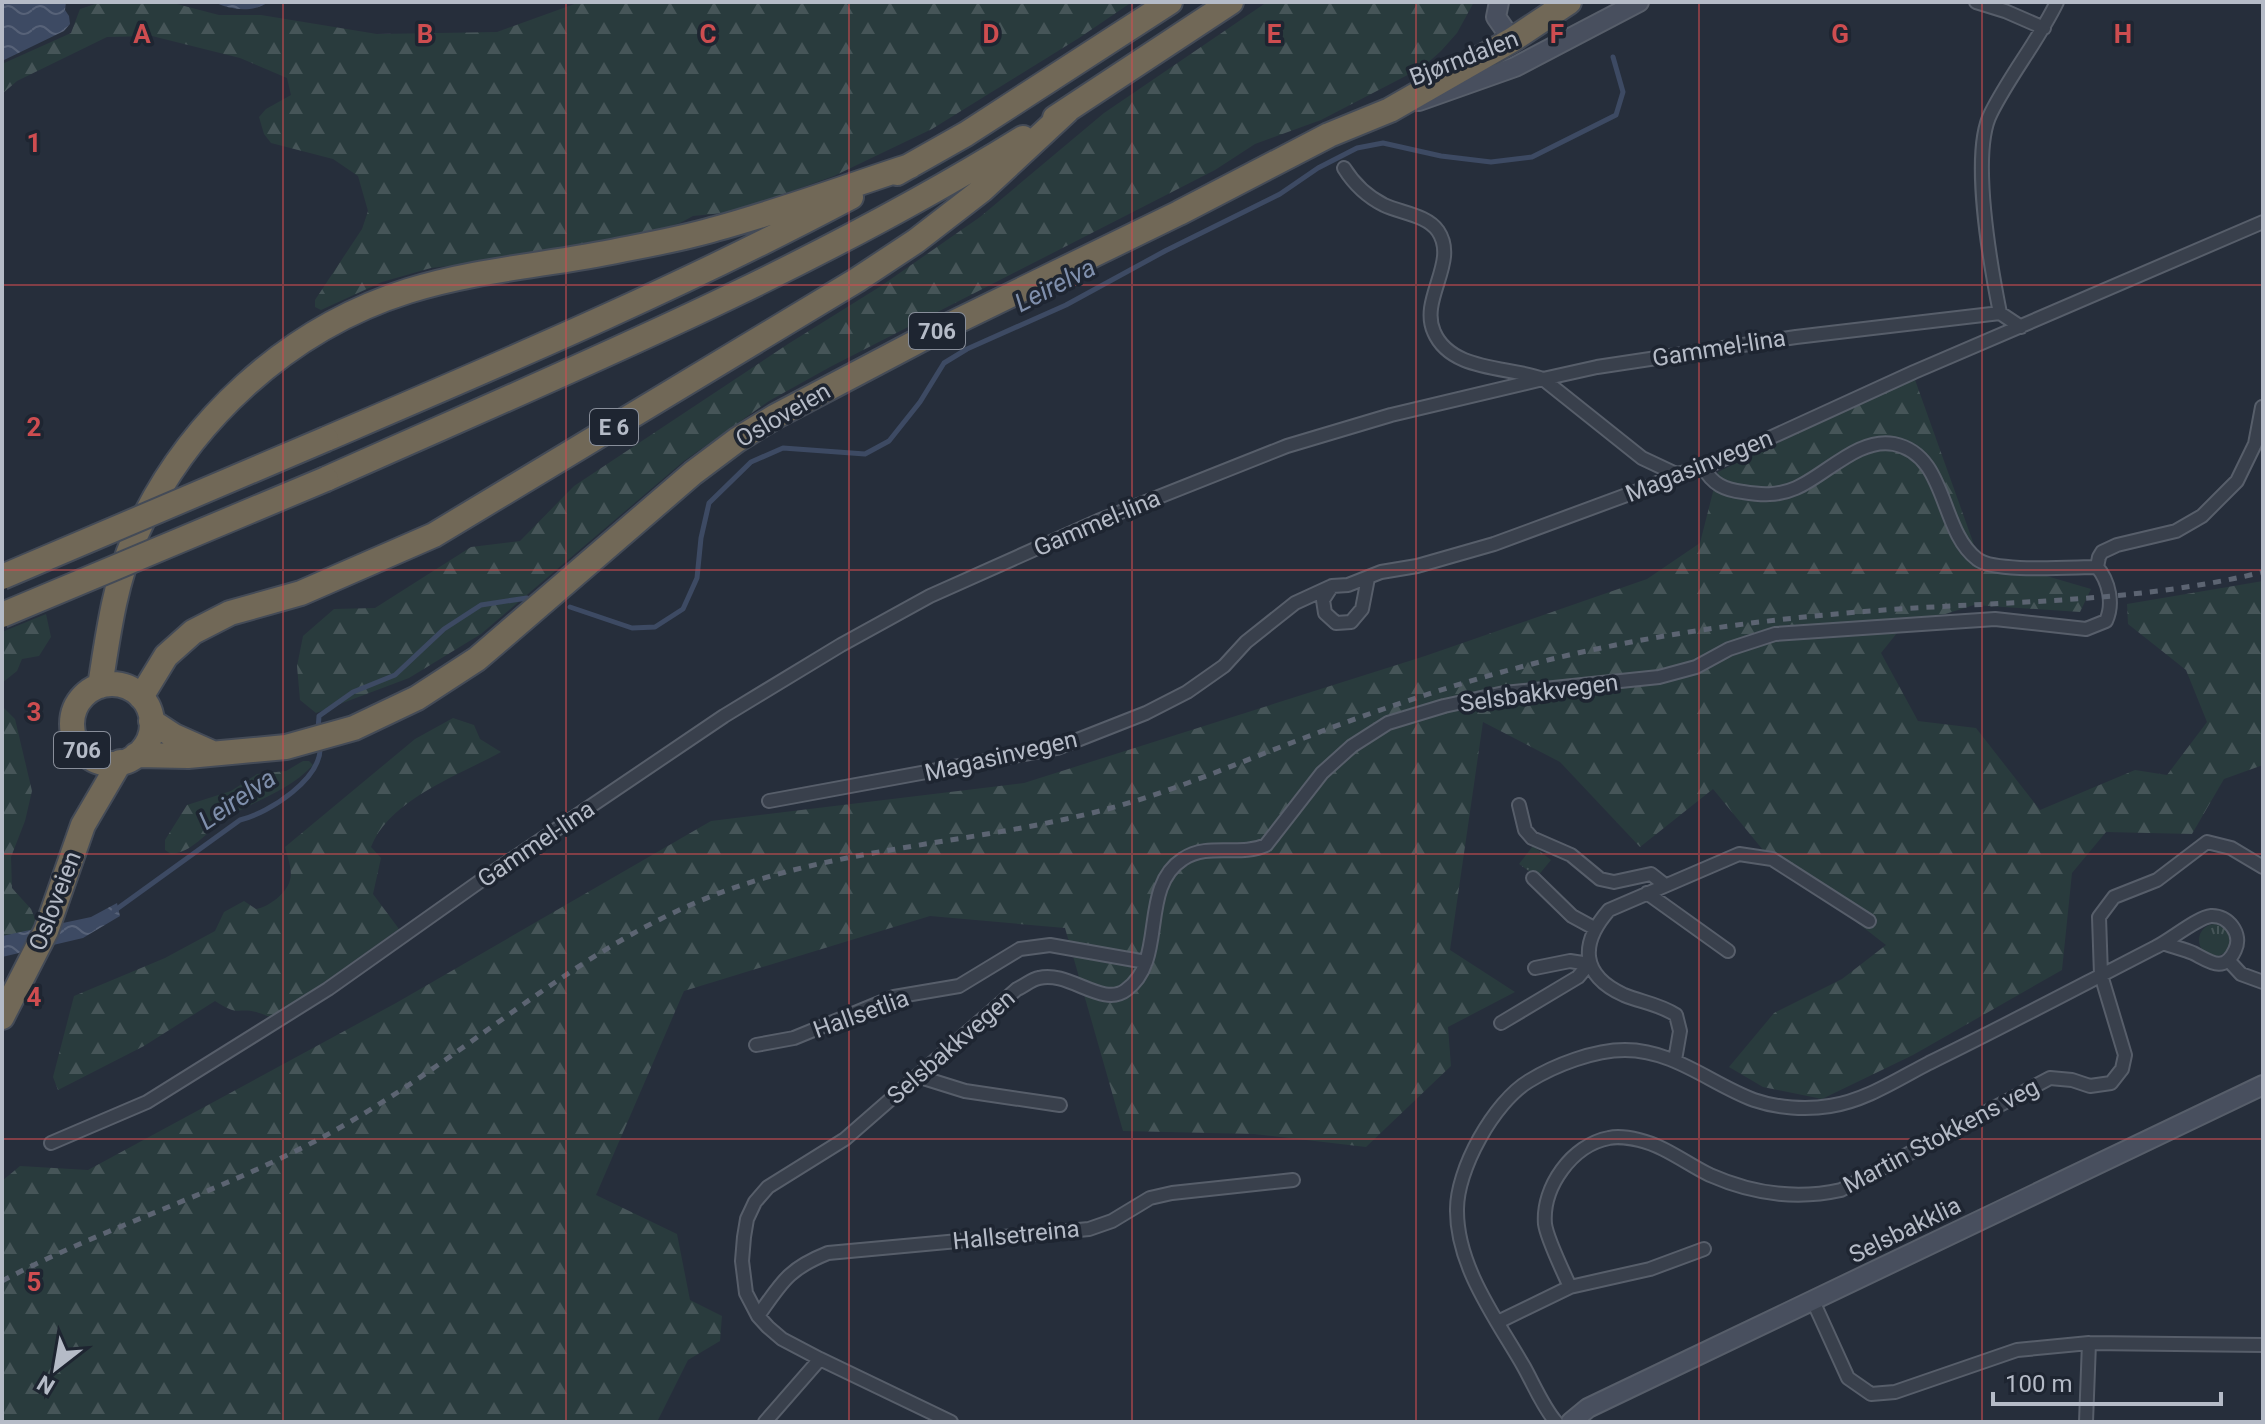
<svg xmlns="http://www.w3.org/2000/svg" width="2265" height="1424" font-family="Roboto,sans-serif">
<defs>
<pattern id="forest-firs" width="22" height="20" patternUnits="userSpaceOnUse" patternTransform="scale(2)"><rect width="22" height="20" fill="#293b3d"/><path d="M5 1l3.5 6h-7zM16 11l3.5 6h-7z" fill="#465558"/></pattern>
<pattern id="park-tufts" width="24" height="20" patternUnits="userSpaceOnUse" patternTransform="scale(2)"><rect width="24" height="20" fill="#293b3d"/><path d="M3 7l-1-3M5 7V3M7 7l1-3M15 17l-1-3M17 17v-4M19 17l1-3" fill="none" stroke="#465558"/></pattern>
<pattern id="water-waves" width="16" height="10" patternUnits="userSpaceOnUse" patternTransform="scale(2)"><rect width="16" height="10" fill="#3d4a63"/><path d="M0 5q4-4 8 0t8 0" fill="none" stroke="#576278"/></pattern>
</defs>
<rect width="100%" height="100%" fill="#262e3b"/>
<path fill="url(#forest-firs)" d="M 101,2 L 169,2 L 219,15 L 261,15 L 377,34 L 497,32 L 580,2 L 1132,2 L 1079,38 L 932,129 L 834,176 L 733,212 L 693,216 L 680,223 L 600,248 L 431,268 L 382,282 L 321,310 L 315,307 L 315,300 L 362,229 L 368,211 L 358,176 L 333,159 L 271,143 L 264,134 L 259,117 L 266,109 L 291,95 L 287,78 L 240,58 L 152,36 L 107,37 L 17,81 L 2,94 L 2,64 L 71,33 L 80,9 Z
M 1267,2 L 1474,2 L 1457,33 L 1441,51 L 1423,67 L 1321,120 L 1255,144 L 1215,170 L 830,367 L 769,401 L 684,461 L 481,634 L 409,678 L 316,713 L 300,700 L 297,666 L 303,636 L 334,609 L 375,608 L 471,547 L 520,541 L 574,486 L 788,344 L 881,286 L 980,217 L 1104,113 Z
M 1914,377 L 1978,556 L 2091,589 L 2080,612 L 1974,605 L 1901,628 L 1881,653 L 1918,721 L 1976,728 L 2040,810 L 2135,770 L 2167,775 L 2207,722 L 2186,670 L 2128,624 L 2127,604 L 2263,581 L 2263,765 L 2224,779 L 2192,834 L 2106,832 L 2072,873 L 2062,970 L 1913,1055 L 1822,1099 L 1763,1087 L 1729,1067 L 1774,1013 L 1842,979 L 1886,945 L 1763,850 L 1713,789 L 1640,847 L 1560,762 L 1483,722 L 1450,950 L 1515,992 L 1448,1027 L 1451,1066 L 1366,1147 L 1254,1134 L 1123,1131 L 1065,928 L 930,916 L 684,991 L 596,1195 L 677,1234 L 690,1300 L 722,1316 L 720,1341 L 688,1360 L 657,1422 L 2,1422 L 2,1181 L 20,1166 L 88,1170 L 396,1003 L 711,821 L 1024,783 L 1425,656 L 1647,579 L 1700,543 L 1718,472 Z
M 46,614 L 51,637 L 39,656 L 22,659 L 17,671 L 2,683 L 2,632 Z
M 2,706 L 15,719 L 32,791 L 25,821 L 11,857 L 12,888 L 31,909 L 36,921 L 32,931 L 3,936 Z
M 453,718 L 474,725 L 480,739 L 501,752 C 459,775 389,800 371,847 L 381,858 L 373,894 L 399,929 L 277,1016 C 268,1018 267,1015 259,1013 C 238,1006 240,1018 215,1001 L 144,1046 L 58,1090 L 53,1077 L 74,996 L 165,958 L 215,931 L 224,912 L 244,901 L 256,909 C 269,907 287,893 290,880 C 293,870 287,856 285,847 L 415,739 Z
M 303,761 L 309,761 L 313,765 C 287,793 253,800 223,821 C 205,833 193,852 171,854 L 165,850 L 165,840 L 187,805 L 231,791 L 257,774 L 286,771 Z"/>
<path fill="url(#park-tufts)" d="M 1533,846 L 1551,860 L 1537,877 L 1519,864 Z
M2199 940a16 16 0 1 1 32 0a16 16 0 1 1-32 0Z"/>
<path fill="url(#water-waves)" d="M 2,2 L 66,2 L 65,10 L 69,16 L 70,24 L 64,31 L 2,61 Z
M 214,2 L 269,2 C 252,13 231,10 214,2 Z
M 117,903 L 120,916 L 83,938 L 2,957 L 2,936 L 91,917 Z"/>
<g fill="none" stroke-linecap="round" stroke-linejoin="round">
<path stroke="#3d4a63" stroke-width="5" d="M 570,607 L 632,628 L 655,627 L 683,609 L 697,578 L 701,538 L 709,503 L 751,462 L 783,448 L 865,454 L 889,441 L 920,402 L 944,363 L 967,349 L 1066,305 L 1165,251 L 1280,194 L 1318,168 L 1357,148 L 1383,143 L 1441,156 L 1491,162 L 1532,157 L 1616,115 L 1623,92 L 1613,57
M 318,730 L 319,716 L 353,692 L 395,675 L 444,629 L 481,605 L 527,598
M 114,911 L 240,820 C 269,813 324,778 320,744"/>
<g stroke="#575e6a" stroke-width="16">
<path id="street" d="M 1976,2 L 2005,11 L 2044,28
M 1344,168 C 1354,184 1366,196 1384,205 C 1401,213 1427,215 1438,231 C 1459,262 1419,299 1434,332 C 1451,372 1509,366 1543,379 L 1642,458 L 1676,474
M 2000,313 C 1991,268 1970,153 1991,113 C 2010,75 2038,41 2057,2
M 2097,567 L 2099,557 L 2102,552 L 2117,545 L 2176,531 L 2202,516 L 2237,481 L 2255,444 L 2262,407
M 1368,578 L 1362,609 L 1351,622 L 1336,623 L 1325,613 L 1323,600 L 1332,586 L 1348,585 L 1381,572 L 1417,566 L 1494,544 L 1651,486 L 1676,474 L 1704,468 L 1914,372 L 2263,222
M 769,801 L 1057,748 L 1146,713 L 1187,692 L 1224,666 L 1246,642 L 1295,603 L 1332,586
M 1519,805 L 1525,830 L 1532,838 L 1571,855 L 1600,879 L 1614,882 L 1651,874 L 1665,885
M 1533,878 L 1572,916 L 1594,928
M 1647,893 L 1728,951
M 2229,961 L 2241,974 L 2263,982
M 1501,1023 L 1578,977 L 1589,964 L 1570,961 L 1535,968
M 756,1045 L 794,1038 L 894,997 L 959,986 L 1020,949 L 1050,945 L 1146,962
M 1675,1060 L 1680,1031 L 1676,1015 C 1659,1004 1641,1002 1624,995 C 1580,975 1580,943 1609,910 L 1739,854 L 1772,859 L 1869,921
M 917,1076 L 965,1091 L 1060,1105
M 51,1143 L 147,1102 L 328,989 L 486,877 L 724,716 L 841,645 L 930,596 L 1098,521 L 1287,446 L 1391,415 L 1543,379 L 1597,367 L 1796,337 L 2000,313 L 2021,327
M 1570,1287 L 1650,1269 L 1704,1249
M 1813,1301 L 1848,1378 L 1871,1394 L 1895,1392 L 2017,1350 L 2089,1343 L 2263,1345
M 758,1316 C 782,1282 788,1269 828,1253 L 1089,1229 L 1112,1221 L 1150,1198 L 1172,1193 L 1293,1180
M 1498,1322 L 1570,1287 C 1563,1271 1547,1239 1545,1224 C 1542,1187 1572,1145 1609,1138 C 1617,1136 1631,1138 1639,1140 C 1665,1146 1687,1164 1710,1175 C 1753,1194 1796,1200 1841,1190 L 2050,1078 L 2072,1080 L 2090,1086 L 2111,1083 L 2122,1069 L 2125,1055 L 2101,975 L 2099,917 L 2114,897 L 2157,880 L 2207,842 L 2231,848 L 2263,867
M 765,1422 L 820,1359
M 951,1422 L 820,1359 L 782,1339 L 768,1327 L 758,1316 L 746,1293 L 742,1261 L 744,1237 L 747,1219 L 755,1202 L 768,1187 L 845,1139 L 1017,989 C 1024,986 1032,979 1039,978 C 1068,970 1103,1008 1126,990 C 1168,960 1138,888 1183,859 C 1208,842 1240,857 1266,845 L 1322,773 L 1352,746 L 1388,723 L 1444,706 L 1504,693 L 1659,677 L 1696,667 L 1729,649 L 1775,634 L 1995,619 L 2086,629 L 2106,621 C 2114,604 2109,581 2097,567 C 2072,567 1994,573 1977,559 C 1939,530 1948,455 1894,444 C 1859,437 1826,475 1796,488 C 1778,496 1761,495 1743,492 C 1725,490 1712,484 1704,468
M 1556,1422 C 1543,1407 1534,1385 1524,1367 C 1497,1320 1457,1267 1457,1211 C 1456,1170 1494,1102 1529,1081 C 1555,1065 1594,1050 1625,1050 C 1674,1050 1711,1084 1754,1100 C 1777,1108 1806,1110 1830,1106 C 1865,1101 1898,1079 1929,1063 C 2005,1026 2080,986 2156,947 C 2169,941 2198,917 2211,916 C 2228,915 2243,934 2235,950 C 2224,974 2209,961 2193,953 C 2184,949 2173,947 2163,943
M 2086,1422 L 2089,1343"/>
</g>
<g stroke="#575e6a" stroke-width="22">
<path id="secondary" d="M 1499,2 L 1496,17 L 1512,40
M 1419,101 L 1515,67 L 1639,2
M 1571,1422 L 1588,1408 L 2263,1085"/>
</g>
<g stroke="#444b57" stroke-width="28">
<path id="highway" d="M 1055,118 L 1231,2
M 897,173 L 966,134 L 1170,2
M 326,439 C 503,363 680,288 851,197
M 326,479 C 563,373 802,275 1023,138
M72 724a40 40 0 1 1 80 0a40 40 0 1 1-80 0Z
M 100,686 C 108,636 114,586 134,539 C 185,423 287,329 408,291 C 477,269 551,265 621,250 C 652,244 685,238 715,229 C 781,211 846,187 910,166
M 141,697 L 166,656 L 193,632 L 230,613 L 301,593 L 434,535 L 857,280 L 916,241 L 982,190 L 1067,111
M 151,721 L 174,736 L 210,752
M 136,755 L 188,756 L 286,747 L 354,728 L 417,698 L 477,659 L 693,473 L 737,440 L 776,416 L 939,330 L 1179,213 L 1329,135 L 1390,110 L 1512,40 L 1569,2
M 2,1017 L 46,931 L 83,825 L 120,762"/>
</g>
<use href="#street" stroke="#39404c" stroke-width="12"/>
<use href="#secondary" stroke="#484f5e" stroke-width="18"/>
<use href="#highway" stroke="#716857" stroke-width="24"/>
<path stroke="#5c6472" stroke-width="5" stroke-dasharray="8 8" stroke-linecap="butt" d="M 2,1281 C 116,1221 242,1186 353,1120 C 468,1053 566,960 688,906 C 821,846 972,846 1111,808 C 1177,790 1240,762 1304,738 C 1390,705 1478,676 1569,655 C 1683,629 1799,615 1915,608 C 2032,601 2149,600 2263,572"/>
<g stroke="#444b57" stroke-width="28" stroke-linecap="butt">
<path id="highway-bridge" d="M 2,577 L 326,439
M 2,615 L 326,479"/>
</g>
<use href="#highway-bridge" stroke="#716857" stroke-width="24"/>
</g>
<path fill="none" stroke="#ce4d50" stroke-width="2" stroke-opacity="0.55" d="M 283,2 L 283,1422M 566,2 L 566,1422M 849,2 L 849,1422M 1132,2 L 1132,1422M 1416,2 L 1416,1422M 1699,2 L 1699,1422M 1982,2 L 1982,1422M 2,285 L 2263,285M 2,570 L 2263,570M 2,854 L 2263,854M 2,1139 L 2263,1139"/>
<g text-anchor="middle" stroke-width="7" stroke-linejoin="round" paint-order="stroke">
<g fill="#1e2531" stroke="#888e9a" stroke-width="2">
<rect x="909" y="313" width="56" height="36" rx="6"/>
<rect x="590" y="409" width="48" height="36" rx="6"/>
<rect x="54" y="732" width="56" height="36" rx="6"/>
</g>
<g font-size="22" font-weight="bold" fill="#b5bbc7">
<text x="937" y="339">706</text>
<text x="614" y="435">E 6</text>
<text x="82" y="758">706</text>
</g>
<g font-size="24" fill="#b5bbc7" stroke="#1e2531">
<text transform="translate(1464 58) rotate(-21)" y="8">Bjørndalen</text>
<text transform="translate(1719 348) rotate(-9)" y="8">Gammel-lina</text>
<text transform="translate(783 415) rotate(-30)" y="8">Osloveien</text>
<text transform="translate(1699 466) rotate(-22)" y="8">Magasinvegen</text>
<text transform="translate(1097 523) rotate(-23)" y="8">Gammel-lina</text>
<text transform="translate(1539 693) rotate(-8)" y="8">Selsbakkvegen</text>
<text transform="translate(1001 756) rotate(-13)" y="8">Magasinvegen</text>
<text transform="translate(536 844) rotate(-34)" y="8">Gammel-lina</text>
<text transform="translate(55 901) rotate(-69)" y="8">Osloveien</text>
<text transform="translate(861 1014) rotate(-20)" y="8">Hallsetlia</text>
<text transform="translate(951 1047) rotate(-41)" y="8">Selsbakkvegen</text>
<text transform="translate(1941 1136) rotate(-28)" y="8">Martin Stokkens veg</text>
<text transform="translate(1905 1230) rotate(-26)" y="8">Selsbakklia</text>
<text transform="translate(1016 1235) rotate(-6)" y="8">Hallsetreina</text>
</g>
<g font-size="26" font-style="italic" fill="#7f8fac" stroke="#1e2531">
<text transform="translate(1055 285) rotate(-27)" y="9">Leirelva</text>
<text transform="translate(237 799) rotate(-34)" y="9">Leirelva</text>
</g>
</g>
<g font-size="26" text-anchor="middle" font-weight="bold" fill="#ce4d50" stroke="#1e2531" stroke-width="7" stroke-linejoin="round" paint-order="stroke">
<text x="142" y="43">A</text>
<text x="425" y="43">B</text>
<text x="708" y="43">C</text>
<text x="991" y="43">D</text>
<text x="1274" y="43">E</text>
<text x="1557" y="43">F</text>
<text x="1840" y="43">G</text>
<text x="2123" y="43">H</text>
<text x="34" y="152">1</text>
<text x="34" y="436">2</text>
<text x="34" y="721">3</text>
<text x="34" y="1006">4</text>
<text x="34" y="1291">5</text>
</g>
<rect width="2265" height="1424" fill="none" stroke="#b5bbc7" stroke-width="8"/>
<g transform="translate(56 1368) rotate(211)" stroke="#1e2531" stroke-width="6" paint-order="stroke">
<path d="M0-6L14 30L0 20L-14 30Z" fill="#b5bbc7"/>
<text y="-12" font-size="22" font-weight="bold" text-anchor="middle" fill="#b5bbc7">N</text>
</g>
<path d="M1993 1392v12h228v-12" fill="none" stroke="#b5bbc7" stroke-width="4"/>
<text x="2005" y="1392" font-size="24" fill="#b5bbc7" stroke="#1e2531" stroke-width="6" paint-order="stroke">100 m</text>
</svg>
